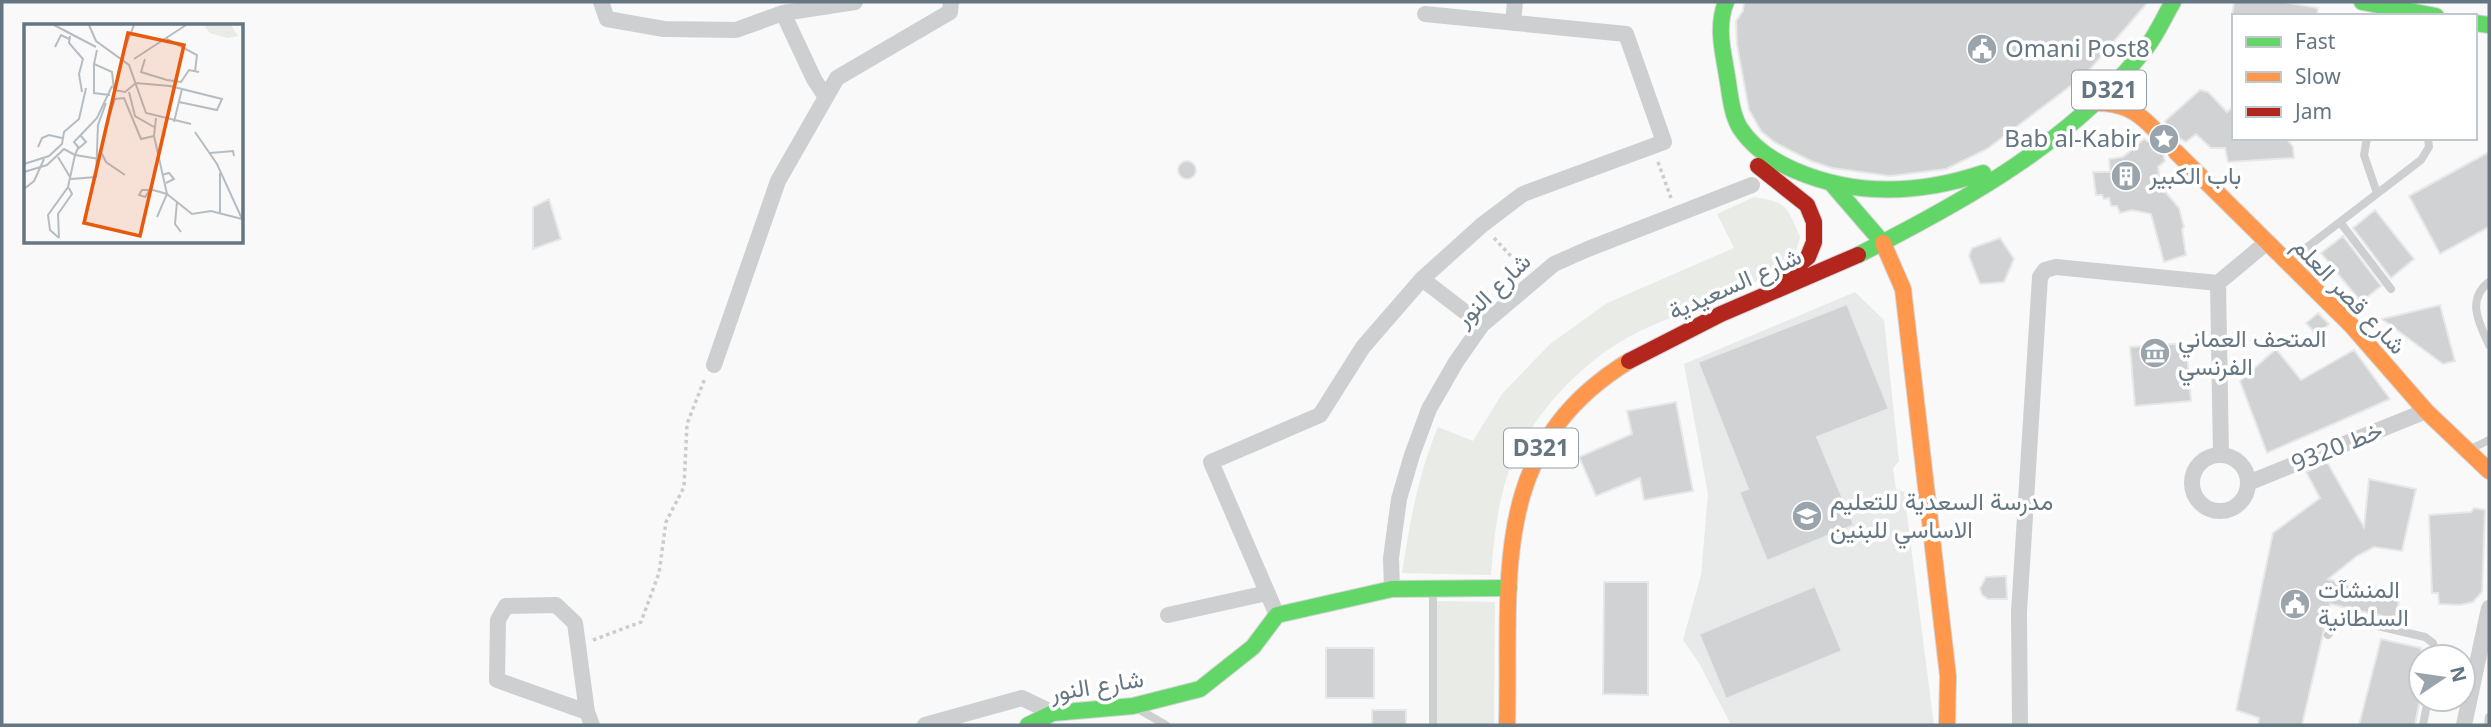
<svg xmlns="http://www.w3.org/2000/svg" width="2491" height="727" font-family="'Noto Sans',Vazirmatn,sans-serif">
<rect width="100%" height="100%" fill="#f9f9f9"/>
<path fill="#e8e9e9" d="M 1855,292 L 1884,320 L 1899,461 L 1893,468 L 1896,489 L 1904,492 L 1934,725 L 1731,725 L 1699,663 L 1683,640 L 1701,575 L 1708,494 L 1684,364 Z"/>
<path fill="#e8ebe6" d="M 1754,197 C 1788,202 1787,207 1800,237 C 1798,243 1797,252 1792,256 C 1759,291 1681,310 1636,333 C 1584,360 1538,408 1513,461 C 1498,495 1494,539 1491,575 L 1402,573 C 1410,522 1418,475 1438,427 L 1473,441 L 1502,394 L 1550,344 L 1607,303 L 1734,248 L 1717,214 Z
M 1436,601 L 1495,602 L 1494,725 L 1436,725 Z"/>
<path fill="#d0d2d3" stroke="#e8e8e8" stroke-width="2" d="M 1744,2 L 2148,2 L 2085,75 L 1987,149 L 1946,169 L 1890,176 L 1832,168 L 1811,161 L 1774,142 L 1761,131 L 1749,110 L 1737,45 L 1736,21 L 1743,11 Z
M 2234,2 L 2283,2 L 2318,8 L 2317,16 L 2232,16 Z
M 2200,90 L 2208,92 L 2227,112 L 2234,106 L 2234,138 L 2286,138 L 2293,147 L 2294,158 L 2228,162 L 2225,148 L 2211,148 L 2196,134 L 2186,142 L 2179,138 L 2167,142 L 2162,149 L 2165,161 L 2158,167 L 2161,187 L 2179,208 L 2184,227 L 2182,229 L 2186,255 L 2164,262 L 2151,214 L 2132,210 L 2120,213 L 2117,206 L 2111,206 L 2109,198 L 2104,199 L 2102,195 L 2096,195 L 2093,172 L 2110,172 L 2109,159 L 2123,157 L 2144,139 L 2152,144 L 2164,140 L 2169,133 L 2165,121 Z
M 2489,152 L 2489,227 L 2440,254 L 2409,196 Z
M1178 170a9 9 0 1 1 18 0a9 9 0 1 1-18 0Z
M 549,199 L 561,239 L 533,249 L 533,207 Z
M 2375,210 L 2414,259 L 2391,278 L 2353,228 Z
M 2343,236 L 2381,286 L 2361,302 L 2321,253 Z
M 2000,238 L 2014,259 L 2004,282 L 1980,284 L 1969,256 L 1972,248 Z
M 1847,304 L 1889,409 L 1817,437 L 1854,525 L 1767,561 L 1739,492 L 1748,489 L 1698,362 Z
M 2440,305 L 2455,361 L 2443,364 L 2382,319 Z
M 2318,313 L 2329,324 L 2317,335 L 2306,323 Z
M 2186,343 L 2191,401 L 2135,406 L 2130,347 Z
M 2276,349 L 2301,380 L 2354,350 L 2390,399 L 2267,453 L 2240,381 Z
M 1676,402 L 1693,491 L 1644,500 L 1640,478 L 1596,496 L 1579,457 L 1632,434 L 1627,411 Z
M 2327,462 L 2364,527 L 2369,479 L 2416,489 L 2402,551 L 2374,547 L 2357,556 L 2328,579 L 2372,593 L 2375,587 L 2401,592 L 2395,619 L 2330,604 L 2302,725 L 2258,725 L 2259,718 L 2236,710 L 2273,533 L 2320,498 L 2306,472 Z
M 2474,508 L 2485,510 L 2482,592 L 2473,602 L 2460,605 L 2439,604 L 2438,593 L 2432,593 L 2429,515 L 2471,512 Z
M 2006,576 L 2007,599 L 1988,599 L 1982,595 L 1980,588 L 1986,577 Z
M 1604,582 L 1648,582 L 1648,695 L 1603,694 Z
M 1815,586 L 1842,651 L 1726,699 L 1699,634 Z
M 2381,639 L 2421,648 L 2421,694 L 2415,725 L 2359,725 Z
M 1326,648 L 1374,648 L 1374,698 L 1326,698 Z
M 1372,710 L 1406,710 L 1406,725 L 1372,725 Z"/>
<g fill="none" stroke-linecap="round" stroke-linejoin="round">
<g stroke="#d5d6d7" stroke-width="18">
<path id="fast" d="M 1726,2 C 1716,27 1723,51 1727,76 C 1730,93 1731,113 1740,128 C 1753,148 1773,161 1794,170 C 1856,197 1920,194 1983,173
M 2362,2 L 2436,16
M 2475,23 L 2489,25
M 1832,184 L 1883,243
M 1858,255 C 1963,202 2072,142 2146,48 C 2157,34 2164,17 2173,2
M 1028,725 L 1053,713 L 1133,706 L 1200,689 L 1253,647 L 1277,615 L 1392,589 L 1509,588"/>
</g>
<g stroke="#d5d6d7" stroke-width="18">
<path id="slow" d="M 2096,103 C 2123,103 2137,111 2155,130
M 2176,152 L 2351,325 L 2426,411 L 2489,471
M 1883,243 L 1903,289 L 1948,676 L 1947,725
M 1507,725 C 1511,580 1486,449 1629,361"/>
</g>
<g stroke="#d5d6d7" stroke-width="18">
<path id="jam" d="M 1758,166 L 1807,205 L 1814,222 L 1814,242 L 1808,257 L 1781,280
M 1629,361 L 1721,314 L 1858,255"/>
</g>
<path stroke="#cbcccd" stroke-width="3.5" stroke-dasharray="3.5 3.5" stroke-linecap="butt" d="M 1658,162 L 1671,198
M 1494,238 L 1522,268
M 593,640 L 641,622 L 659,573 L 666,522 L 684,487 L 687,424 L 705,378"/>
<path stroke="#cecfd0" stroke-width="8" d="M 2367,138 L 2364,155 L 2377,193
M 2340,222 L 2391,289
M 2289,261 L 2421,160 L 2429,147 L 2428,138
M 2489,282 C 2466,300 2479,323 2489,345
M 2471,449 L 2489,440
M 2328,635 L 2338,623 L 2356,621 L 2425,637 L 2433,643 L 2436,657
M 1138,709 L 1166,725
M 1433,725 L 1433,592
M 2423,725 L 2428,699
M 2488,725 L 2489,717"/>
<path stroke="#cecfd0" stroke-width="16" d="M 601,2 L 607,19 L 664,29 L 736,30 L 783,13 L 855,2
M 783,13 L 814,79 L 825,96
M 1513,23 L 1515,2
M 1422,279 L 1482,325
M 2218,283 L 2221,455
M 2218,283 L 2266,243
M 714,365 L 778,181 L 837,78 L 950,12 L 951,2
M2192 483a28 28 0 1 1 56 0a28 28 0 1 1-56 0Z
M 2248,483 L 2426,411
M 1392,589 L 1391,558 L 1399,499 L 1412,455 L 1429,409 L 1456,362 L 1482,325 L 1554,264 L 1588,249 L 1752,185
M 1168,615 L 1267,593
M 1277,615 L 1211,462 L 1320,415 L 1363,347 L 1422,279 L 1482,225 L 1523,194 L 1664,142 L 1626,34 L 1425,14
M 587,712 L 497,680 L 498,620 L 506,606 L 556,605 L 575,623 L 587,712 L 592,725
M 925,725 L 1022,698 L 1053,713
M 2020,725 L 2019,612 L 2040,277 L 2045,270 L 2056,267 L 2218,283
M 2464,725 L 2489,608"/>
<use href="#fast" stroke="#63d668" stroke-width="16"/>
<use href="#slow" stroke="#ff974d" stroke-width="16"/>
<use href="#jam" stroke="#b3261e" stroke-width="16"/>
</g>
<defs>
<g id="civic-disc" transform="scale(1.575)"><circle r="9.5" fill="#99a4ac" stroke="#fff"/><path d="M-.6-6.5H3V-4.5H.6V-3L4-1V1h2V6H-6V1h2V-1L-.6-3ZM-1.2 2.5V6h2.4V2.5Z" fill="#fff"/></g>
<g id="sight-disc" transform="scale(1.575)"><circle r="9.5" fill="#99a4ac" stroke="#fff"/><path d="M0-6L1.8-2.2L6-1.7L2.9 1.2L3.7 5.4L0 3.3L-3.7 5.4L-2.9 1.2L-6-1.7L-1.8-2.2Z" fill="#fff"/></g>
<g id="building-disc" transform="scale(1.575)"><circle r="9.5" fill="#99a4ac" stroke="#fff"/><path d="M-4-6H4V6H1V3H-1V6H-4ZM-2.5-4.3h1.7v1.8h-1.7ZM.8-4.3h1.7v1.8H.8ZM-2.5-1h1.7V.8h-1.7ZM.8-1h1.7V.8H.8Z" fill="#fff"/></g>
<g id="museum-disc" transform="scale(1.575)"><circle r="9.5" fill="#99a4ac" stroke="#fff"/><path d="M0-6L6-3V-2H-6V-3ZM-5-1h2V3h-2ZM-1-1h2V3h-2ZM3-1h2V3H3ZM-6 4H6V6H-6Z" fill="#fff"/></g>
<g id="school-disc" transform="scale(1.575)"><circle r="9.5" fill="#99a4ac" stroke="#fff"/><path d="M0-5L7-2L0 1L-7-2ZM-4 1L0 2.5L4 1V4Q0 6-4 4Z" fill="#fff"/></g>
</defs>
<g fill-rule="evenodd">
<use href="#civic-disc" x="1982" y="49"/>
<use href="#sight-disc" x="2164" y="139"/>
<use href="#building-disc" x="2126" y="176"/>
<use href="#museum-disc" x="2155" y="353"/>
<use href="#school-disc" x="1807" y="516"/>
<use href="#civic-disc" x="2295" y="604"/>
</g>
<g text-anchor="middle" stroke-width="7" stroke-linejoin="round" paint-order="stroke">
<g fill="#fff" stroke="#939fa8" stroke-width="2">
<rect x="2072" y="70.5" width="74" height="39" rx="5"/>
<rect x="1504" y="428.5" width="74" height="39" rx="5"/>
</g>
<g font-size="23" font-weight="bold" fill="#657683">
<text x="2109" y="98">D321</text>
<text x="1541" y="456">D321</text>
</g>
<g font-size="24" fill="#657683" stroke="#fff" text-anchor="start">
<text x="2005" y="57">Omani Post8</text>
<text x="2141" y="147" text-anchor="end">Bab al-Kabir</text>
<text x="2149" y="184">باب الکبیر</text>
<text x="2178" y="347">المتحف العماني<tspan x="2178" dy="28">الفرنسي</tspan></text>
<text x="1830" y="510">مدرسة السعدية للتعليم<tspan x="1830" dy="28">الاساسي للبنين</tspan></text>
<text x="2318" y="598">المنشآت<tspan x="2318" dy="28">السلطانية</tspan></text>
</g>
<g font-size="24" fill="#657683" stroke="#fff">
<text transform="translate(1735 284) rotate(-24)" y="8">شارع السعيدية</text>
<text transform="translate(1493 290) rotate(-44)" y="8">شارع النور</text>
<text transform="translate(2349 296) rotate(46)" y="8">شارع قصر العلم</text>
<text transform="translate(2337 447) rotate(-22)" y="8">9320 خط</text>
<text transform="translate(1097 686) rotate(-9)" y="8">شارع النور</text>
</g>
</g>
<g transform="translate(24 24)">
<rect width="219" height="219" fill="#f9f9f9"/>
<path d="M 184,1 L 207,1 L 214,12 L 203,14 L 186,9 L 181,3 Z" fill="#e8ebe6"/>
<path fill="none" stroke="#b5bdc3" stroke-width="2" d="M 30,1 L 72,23M 65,1 L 72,17 L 105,41 L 122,89 L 167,100M 46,12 L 45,19 L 59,35 L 55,50 L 58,68M 143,15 L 173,31 L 171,47M 31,23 L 37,11 L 45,15M 73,26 L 70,40 L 88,48 L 90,66 L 101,68 L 112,59M 98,32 L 110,1M 110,35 L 162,1M 121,35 L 117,48 L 143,56 L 157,58 L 165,46 L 175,48M 70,40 L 70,69 L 86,71M 112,59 L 146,62 L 198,75 L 193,86 L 155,78M 105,68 L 111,92 L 130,103M 86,90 L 91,75 L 100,74 L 117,115 L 130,112M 132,94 L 130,112 L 143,170 L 168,190 L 187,187 L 218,195M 150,98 L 158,65M 171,108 L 193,140 L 219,197M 57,112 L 62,118 L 55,124 L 50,118 L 73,94 L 88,62M 14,123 L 18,114 L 25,111 L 38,114M 76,126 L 82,138 L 101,151M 186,129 L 209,127 L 210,132M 34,133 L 46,153M 0,140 L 25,132 L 38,120 L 40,108 L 55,95 L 62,64M 0,148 L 23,141 L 40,125 L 51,131 L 54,124M 196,149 L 196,190M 138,151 L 145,149 L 150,155 L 142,159M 47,155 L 72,153 L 74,101 L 82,79M 0,165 L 10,157 L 20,135M 125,167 L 121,173 L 115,171 L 118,166 L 129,166 L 143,170 L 133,193M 153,178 L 151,200 L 157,208M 35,214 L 26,206 L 24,191 L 44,163 L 51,131 L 75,135M 35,214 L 34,190 L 48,170 L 45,164"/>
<path fill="#e8590c" fill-opacity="0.15" stroke="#e8590c" stroke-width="3.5" d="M 104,9 L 160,21 L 116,212 L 60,199 Z"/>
<rect width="219" height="219" fill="none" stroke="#657683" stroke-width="3.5"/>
</g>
<rect width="2491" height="727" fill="none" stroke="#657683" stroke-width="7"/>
<rect x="2232" y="14" width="245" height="126" fill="#ffffff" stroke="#c1c8cd" stroke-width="2"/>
<rect x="2246" y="37" width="35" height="10" fill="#63d668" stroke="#c1c8cd" stroke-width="2"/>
<text x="2295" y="49" font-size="21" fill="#657683">Fast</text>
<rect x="2246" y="72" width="35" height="10" fill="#ff974d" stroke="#c1c8cd" stroke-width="2"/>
<text x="2295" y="84" font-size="21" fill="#657683">Slow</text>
<rect x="2246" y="107" width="35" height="10" fill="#b3261e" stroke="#c1c8cd" stroke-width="2"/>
<text x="2295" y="119" font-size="21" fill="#657683">Jam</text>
<g transform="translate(2442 678) rotate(77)"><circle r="33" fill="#ffffff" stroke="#c1c8cd" stroke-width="2"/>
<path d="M0-5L12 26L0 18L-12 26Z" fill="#99a4ac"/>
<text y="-10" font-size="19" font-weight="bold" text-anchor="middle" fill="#657683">N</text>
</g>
</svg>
